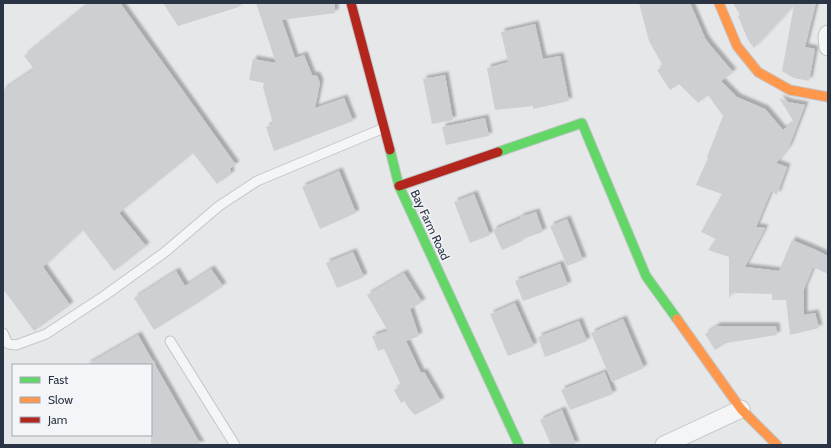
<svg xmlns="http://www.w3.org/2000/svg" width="831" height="448" font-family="Cabin,sans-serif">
<defs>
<filter id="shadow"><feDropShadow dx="3.5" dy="-3.5" stdDeviation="1" flood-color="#0004"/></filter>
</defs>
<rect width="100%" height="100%" fill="#e5e7e9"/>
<path fill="#cdcfd2" filter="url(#shadow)" d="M 89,3 L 120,3 L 236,165 L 230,168 L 231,174 L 217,184 L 193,153 L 119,213 L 146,246 L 114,271 L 83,230 L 43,267 L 70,305 L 34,331 L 3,289 L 3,90 L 34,69 L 24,56 Z
M 163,3 L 238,3 L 239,7 L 178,26 Z
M 256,3 L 335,3 L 335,13 L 282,20 L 295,58 L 304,55 L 312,75 L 317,76 L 320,83 L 315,108 L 344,98 L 353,121 L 274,151 L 266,127 L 273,124 L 263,87 L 264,83 L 249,80 L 253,59 L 276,63 Z
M 639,3 L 690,3 L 705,38 L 710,45 L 733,72 L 721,81 L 737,97 L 765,109 L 783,130 L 794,122 L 779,98 L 788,102 L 805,105 L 789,147 L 776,163 L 787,167 L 777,195 L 771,191 L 756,227 L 765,228 L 745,267 L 779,271 L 792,240 L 816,250 L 828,256 L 828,274 L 813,267 L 804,289 L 804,315 L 815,313 L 819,328 L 790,335 L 786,300 L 772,300 L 772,294 L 732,293 L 729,299 L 729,257 L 708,250 L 716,239 L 701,232 L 722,194 L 696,185 L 708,158 L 707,157 L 723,116 L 708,95 L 698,103 L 679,84 L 670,90 L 657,70 L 663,66 L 649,41 Z
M 733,3 L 816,3 L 805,47 L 815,49 L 809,81 L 794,78 L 782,71 L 794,5 L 754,48 L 748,40 L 738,16 L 740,15 Z
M 535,24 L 543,59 L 560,56 L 569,101 L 533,109 L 533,106 L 495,110 L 487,68 L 508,62 L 501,32 Z
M 445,75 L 453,120 L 432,124 L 423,79 Z
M 485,118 L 489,136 L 446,145 L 442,127 Z
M 339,171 L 356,213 L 320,229 L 302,187 Z
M 474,194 L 490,235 L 470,243 L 454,202 Z
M 536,212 L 543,232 L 522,239 L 522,241 L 502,250 L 493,230 L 521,218 L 520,217 Z
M 567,219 L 583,260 L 567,266 L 550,226 Z
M 353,252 L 364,277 L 337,288 L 326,263 Z
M 560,264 L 568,285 L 523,301 L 515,281 Z
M 211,269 L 223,286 L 199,302 L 154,330 L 134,298 L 176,271 L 185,286 Z
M 404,273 L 422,302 L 410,309 L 419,336 L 406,341 L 421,373 L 424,372 L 441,401 L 415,415 L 411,411 L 404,401 L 401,403 L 394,390 L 401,385 L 384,349 L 378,351 L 372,336 L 388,331 L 367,295 Z
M 515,303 L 534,346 L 508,356 L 490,314 Z
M 623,319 L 644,368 L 612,382 L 591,333 Z
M 579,321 L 587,341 L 545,357 L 538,337 Z
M 717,326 L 776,326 L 777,335 L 726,343 L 715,350 L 705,334 Z
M 138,335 L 155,365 L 201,445 L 151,445 L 151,365 L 86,365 Z
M 605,372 L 613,394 L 570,410 L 561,390 Z
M 562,410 L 576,445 L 551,445 L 540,420 Z"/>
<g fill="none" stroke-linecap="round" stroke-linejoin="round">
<g stroke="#c3c5c7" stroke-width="11">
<path id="lane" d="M 3,333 L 8,344 L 16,345 L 46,334 L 104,296 L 165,252 L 219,206 L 257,181 L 384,128
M 170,341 L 235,445"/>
</g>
<g stroke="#c3c5c7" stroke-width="19">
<path id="street" d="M 828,34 L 827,37 L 828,47
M 664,445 L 741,409"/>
</g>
<g stroke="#c3c5c7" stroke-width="11">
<path id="fast" d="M 390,150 L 399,186 L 519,445
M 498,152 L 582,123 L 646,276 L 677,319"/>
</g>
<g stroke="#c3c5c7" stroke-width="11">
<path id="slow" d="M 719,3 L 737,46 L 758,72 L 790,90 L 828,97
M 677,319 L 741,409 L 777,445"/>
</g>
<g stroke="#c3c5c7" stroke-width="11">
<path id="jam" d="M 351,3 L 390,150
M 399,186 L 498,152"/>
</g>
<use href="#lane" stroke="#f4f5f6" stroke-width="9"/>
<use href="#street" stroke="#f4f5f6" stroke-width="17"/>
<use href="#fast" stroke="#63d668" stroke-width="9"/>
<use href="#slow" stroke="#ff974d" stroke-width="9"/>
<use href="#jam" stroke="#b3261e" stroke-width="9"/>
</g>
<g text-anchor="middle" stroke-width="3" stroke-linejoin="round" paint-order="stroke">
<g font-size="12" fill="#2b3444" stroke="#f3f5f8">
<text transform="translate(430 225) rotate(65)" y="4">Bay Farm Road</text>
</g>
</g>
<rect width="831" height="448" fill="none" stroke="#2b3444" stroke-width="8"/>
<rect x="12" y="364" width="140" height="72" fill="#f3f5f8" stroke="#a3a8b0"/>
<rect x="20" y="377" width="20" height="6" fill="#63d668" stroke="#a3a8b0"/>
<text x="48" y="384" font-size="12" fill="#2b3444">Fast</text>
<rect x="20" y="397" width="20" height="6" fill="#ff974d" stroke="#a3a8b0"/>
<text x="48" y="404" font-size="12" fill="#2b3444">Slow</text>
<rect x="20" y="417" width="20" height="6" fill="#b3261e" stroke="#a3a8b0"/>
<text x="48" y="424" font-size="12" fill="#2b3444">Jam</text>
</svg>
